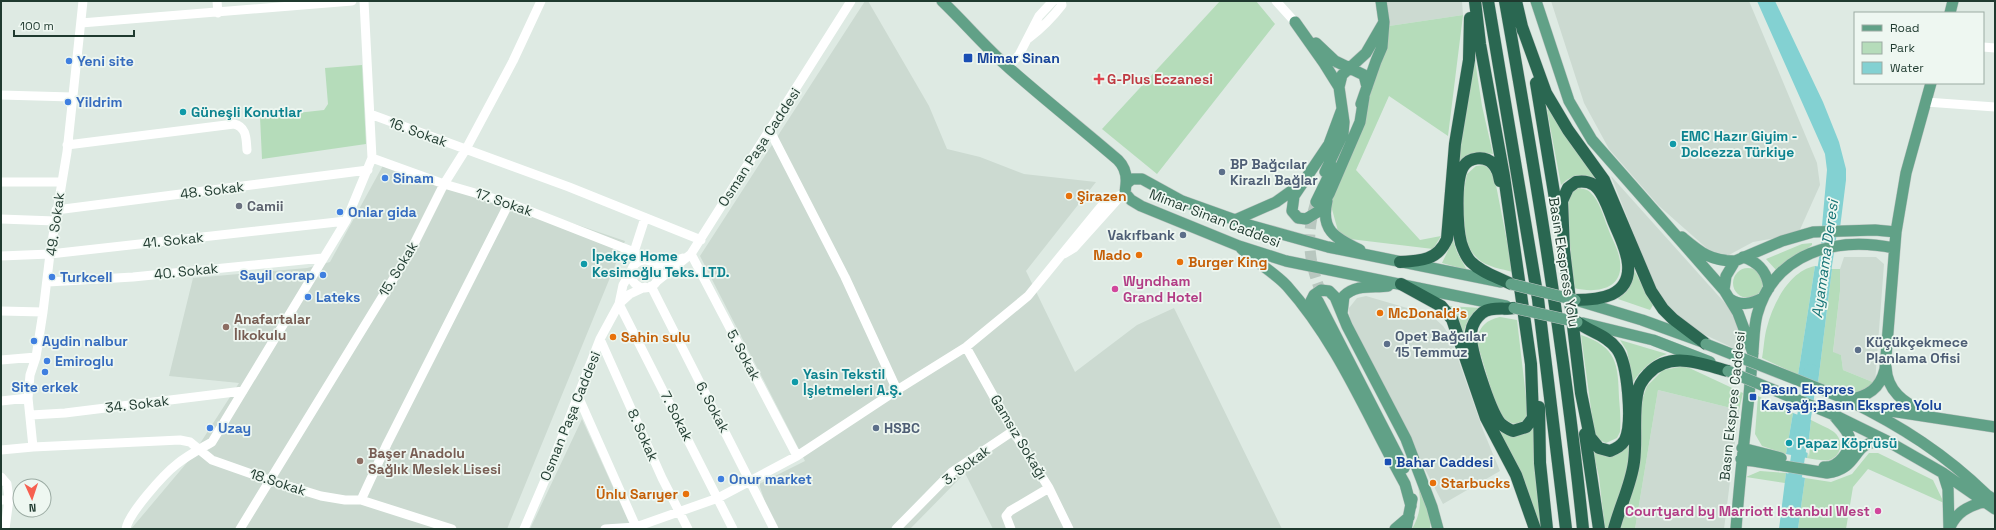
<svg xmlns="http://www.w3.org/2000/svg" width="1996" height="530" font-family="'Space Grotesk',sans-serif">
<rect width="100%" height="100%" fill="#deeae3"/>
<path fill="#ccdad1" d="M 865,1 L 868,1 L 929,106 L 947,149 L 980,157 L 1024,174 L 1096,182 L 1026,271 L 1075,372 L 1137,325 L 1174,308 L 1282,529 L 993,529 L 965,473 L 910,529 L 774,529 L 759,484 L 805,461 L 700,256 Z
M 1385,1 L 1462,1 L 1463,15 L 1389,26 Z
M 1551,1 L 1749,1 L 1817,163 L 1820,185 L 1798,234 L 1753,242 L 1727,256 L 1711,252 L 1659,206 L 1609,149 L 1584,103 Z
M 386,160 L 625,241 L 507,529 L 131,529 L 190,459 L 239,383 L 169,376 L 193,278 L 307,268 L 330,262 Z
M 1611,176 L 1733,312 L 1745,346 L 1744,353 L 1701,333 L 1673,315 L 1655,288 Z
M 1844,257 L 1876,257 L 1884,264 L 1875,383 L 1843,370 L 1841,355 L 1833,353 L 1840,291 L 1840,269 Z
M 1366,296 L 1431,315 L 1443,326 L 1450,336 L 1483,430 L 1500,471 L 1443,504 L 1350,324 L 1349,308 L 1357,298 Z
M 1658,390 L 1739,410 L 1724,529 L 1635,529 Z
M 582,419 L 632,529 L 530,529 Z"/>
<path fill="#b5dcba" d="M 1220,1 L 1256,1 L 1275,24 L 1157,174 L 1102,129 Z
M 1463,15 L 1448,136 L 1389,96 L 1356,170 L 1420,240 L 1441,236 L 1433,249 L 1350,239 L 1338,231 L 1330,202 L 1386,49 L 1389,26 Z
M 1475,60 L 1482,106 L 1493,154 C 1476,152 1465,152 1456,167 Z
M 362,65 L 366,144 L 262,159 L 260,117 L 324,110 L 328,104 L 325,68 Z
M 1549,109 L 1600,181 C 1585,172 1573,173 1561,185 L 1547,110 Z
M 1484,165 L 1489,169 L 1495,180 L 1513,272 C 1502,269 1487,267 1478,259 C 1457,240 1461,200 1467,174 L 1476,166 Z
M 1579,188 C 1583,189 1587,189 1590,192 C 1600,201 1603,216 1608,228 C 1611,237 1617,247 1619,256 C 1627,289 1598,294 1574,288 L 1566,204 L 1571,192 Z
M 1453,240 L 1457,252 L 1467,270 L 1442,263 Z
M 1812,243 L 1812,245 L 1777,271 L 1766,259 L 1802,244 Z
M 1815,266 L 1798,375 L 1762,358 C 1764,348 1764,337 1767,327 C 1773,304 1789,271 1815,266 Z
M1733 283a15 15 0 1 1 30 0a15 15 0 1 1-30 0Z
M639 274a6 6 0 1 1 12 0a6 6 0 1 1-12 0Z
M 1832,269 L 1840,269 L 1840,291 L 1833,352 L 1841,355 L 1843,370 L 1875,383 C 1855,401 1839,389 1818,383 Z
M 1634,270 L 1653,305 L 1650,310 L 1618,299 L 1627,289 Z
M 1448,306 L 1481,308 C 1470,316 1466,322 1463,335 Z
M 1500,317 L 1517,320 L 1528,414 C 1518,432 1505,422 1497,409 L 1476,339 C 1481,326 1486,320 1500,317 Z
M 1581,335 C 1617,347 1618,364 1619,398 C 1620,409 1621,421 1620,432 L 1617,438 L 1606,443 L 1595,438 Z
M 1620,340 L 1667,354 C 1652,359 1642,369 1633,382 L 1627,351 Z
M 1685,366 L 1743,393 L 1739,410 L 1658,390 L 1635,529 L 1620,529 L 1639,465 L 1641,403 L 1647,386 L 1663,370 Z
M 1758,396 L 1793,413 L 1786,454 L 1762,446 L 1755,434 Z
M 1811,420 C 1818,424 1827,427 1834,432 C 1844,440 1842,456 1829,460 C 1823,461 1813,459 1807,458 Z
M 1497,429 C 1510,437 1520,437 1533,429 L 1543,527 L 1541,527 L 1525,484 Z
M 1631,442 L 1626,480 L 1611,529 L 1605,529 L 1599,477 L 1593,452 L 1607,455 Z
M 1869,453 L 1878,453 L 1933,480 L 1944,503 L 1868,469 L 1853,487 L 1846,529 L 1798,529 L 1805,478 L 1831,482 L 1852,474 Z
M 1760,471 L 1786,473 L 1785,483 L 1746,477 Z
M 1418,487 L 1431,519 L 1430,529 L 1412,529 C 1420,515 1422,502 1418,487 Z"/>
<path fill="#83d1d2" d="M 1757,1 L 1775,1 L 1823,102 L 1839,142 L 1846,169 L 1846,180 L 1840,228 L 1822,226 L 1827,170 L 1825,154 Z
M 1815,266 L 1832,269 L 1818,383 L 1798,375 Z
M 1793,413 L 1811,420 L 1807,458 L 1786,454 Z
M 1786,473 L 1805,478 L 1798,529 L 1779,529 Z"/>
<path fill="#deeae3" d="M 1786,439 L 1810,446 L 1809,457 L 1808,453 L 1785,445 Z"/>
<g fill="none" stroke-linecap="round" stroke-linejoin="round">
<path stroke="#83d1d2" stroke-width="14" d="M 1822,285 L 1832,219
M 1787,529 L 1811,371"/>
<path stroke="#b8c7bf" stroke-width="11" stroke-dasharray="11 5.5" stroke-linecap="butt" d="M 1316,202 C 1305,236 1309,265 1323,297"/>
<g stroke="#bcc4c1" stroke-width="12">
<path id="major" d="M 942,1 C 965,23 985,47 1009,68 C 1044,99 1082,129 1118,160 C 1125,167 1127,174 1126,184
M 1536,1 L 1569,101 L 1592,140 L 1724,290 L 1738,313 L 1753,353
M 1950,13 L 1953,1
M 1295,22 L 1324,63 L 1339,87 L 1344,122 L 1343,134 L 1325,172
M 1316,43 L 1335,61 L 1364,75 L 1367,87
M 1339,87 L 1342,75 L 1366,53 L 1384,22
M 1361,104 L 1376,61 L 1382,47 L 1384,22 L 1381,1
M 1342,109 L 1329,144 L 1294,196 L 1292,211 L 1298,218 L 1306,219 L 1319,211 L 1329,194 L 1360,122 L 1364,97
M 1327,201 C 1320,231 1336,238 1360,250
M 1316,202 L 1333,167
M 1235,220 L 1276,202 L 1297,187
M 1682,237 C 1700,252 1710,261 1735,261
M 1241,248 C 1255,262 1274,272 1287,286 C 1338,343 1368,418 1405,484 L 1411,506
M 1743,257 C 1758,262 1767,271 1769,288
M 1501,282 L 1328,247 L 1249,225 L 1182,201 L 1142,179 L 1132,179 L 1126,184 L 1125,193 L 1131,200 L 1141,206 L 1239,246 L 1286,261 L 1506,306
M 1724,290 L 1726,276 L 1735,261 L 1782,241 L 1813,232 L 1875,230 L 1896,232
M 1730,299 C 1741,307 1752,303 1763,298
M 1318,301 L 1404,468
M 1579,301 L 1642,320 L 1700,341
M 1342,313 L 1344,296 C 1356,284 1373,288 1388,286
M 1583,323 L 1653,340 L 1710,362
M 1327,340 L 1311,301 L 1314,295 L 1321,290 L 1329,291 L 1335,297 L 1347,326 L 1406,439 L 1432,507 L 1438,529
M 1886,367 C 1887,391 1904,403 1924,412
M 1848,400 C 1868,396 1880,389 1885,369 L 1896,232 L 1906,173 L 1931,83
M 1848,400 C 1901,426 1945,454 1987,495 L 1995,500
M 1871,408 L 1995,427
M 1834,415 L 1889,442 L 1943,473 L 1995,509
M 1742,448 L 1781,458
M 1741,459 L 1827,473 C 1857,469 1853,447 1871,443 C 1876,442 1882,442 1887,442
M 1824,467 C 1838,468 1853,450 1849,436 C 1846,429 1840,423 1835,417
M 1943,473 L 1948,489 L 1949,529
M 1950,527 C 1957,512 1967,507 1983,502
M 1395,529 L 1409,517
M 1406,529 L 1412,499
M 1736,529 C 1739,485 1744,441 1749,396 C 1750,381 1752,366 1753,351 C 1754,339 1754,327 1757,315 C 1774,252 1837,236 1894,248"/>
</g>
<g stroke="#bcc4c1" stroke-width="13">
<path id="highway" d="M 1475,1 L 1480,44 L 1504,176 L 1531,364 L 1533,418 L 1526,427 L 1513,431 C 1508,429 1504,427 1500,423 C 1490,410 1469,348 1471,332 C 1472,325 1476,318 1482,313 C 1491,306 1504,310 1514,308
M 1488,1 L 1538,299 L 1566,529
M 1505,1 C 1536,176 1565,352 1583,529
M 1516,1 L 1523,31
M 1521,24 L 1546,93 L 1568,130 L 1604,180 L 1651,291 L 1663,309 L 1673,319 L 1706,344
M 1536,83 L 1557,211
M 1500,181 C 1499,175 1497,168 1493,164 C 1485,155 1469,157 1463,167 C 1455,180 1457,227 1461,243 C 1463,249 1466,257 1471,262 C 1482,273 1497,277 1511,284
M 1400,262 C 1421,261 1438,260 1447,239 L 1455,144 L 1469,60 L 1470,18
M 1401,284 L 1441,306 L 1452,319 L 1486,418 L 1516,475 L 1535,529
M 1575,300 C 1599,300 1631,297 1628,264 C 1627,250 1619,235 1614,223 C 1609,211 1604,192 1594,185 C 1588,181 1582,181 1576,182 L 1568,188 L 1562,201 L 1564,250 L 1581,393 L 1590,437 L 1599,448 L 1610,451 C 1617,448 1621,446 1625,440 C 1633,423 1628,364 1617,349 C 1607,335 1590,332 1577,322
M 1539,407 L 1540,463 L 1547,529
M 1585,434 L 1599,529
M 1614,529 C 1620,506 1631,485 1634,462 C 1637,440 1633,417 1637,395 C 1638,387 1642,380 1648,374 C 1670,350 1701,364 1728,371"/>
</g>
<path stroke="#fff" stroke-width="9" d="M 217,1 L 218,13
M 1276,1 L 1295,22
M 81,23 L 352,1
M 1029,38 C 1042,28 1052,18 1062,5 L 1061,1
M 1983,47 L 1995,48
M 1008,67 L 1019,55 L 1039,16 L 1053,1
M 1,95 L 72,97
M 1926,102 L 1995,107
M 370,114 L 569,187 L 701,240
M 67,145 L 234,124 C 247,127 246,139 247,150
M 372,158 L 444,184 L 509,203 L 634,252 L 650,261
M 1,182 L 61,182
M 56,210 L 368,170
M 1,219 L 55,221
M 634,252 L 645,218
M 691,254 L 797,456
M 1064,254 L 1074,248 L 1118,199
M 1,256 L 50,254 L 346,221
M631 274a14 14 0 1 1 28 0a14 14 0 1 1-28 0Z
M 653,262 L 666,264 L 683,258
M 48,282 L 133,277 L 323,258
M 656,282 L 691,254 L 851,1
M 651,286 L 774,529
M 619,304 L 733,529
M 619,304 L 630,294 L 645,287
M 1,311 L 43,312
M 600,339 L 662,478 L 688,529
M 966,347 L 1013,431 L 1049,488 L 1069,529
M 1,360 L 36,357
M 897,390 L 966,347 L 1028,296 L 1103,204 L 1125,193
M 578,396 L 637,529
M 1,401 L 28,398
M 31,415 L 65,413 L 243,391
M 33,447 L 28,398 L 30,375 L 36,357 L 43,312 L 50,254 L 67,152 L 83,1
M 1,450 L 33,447 L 180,440 L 190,442 L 212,460 L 269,480 L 321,496 L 345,500 L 361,500 L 452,529
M 1,477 L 7,484 L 9,499
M 1,500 L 9,499 L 5,529
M 361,500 L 387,444 L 509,203
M 126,529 C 128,514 164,474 177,464 C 188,455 200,449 212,442 L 346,221 L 372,158 L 364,1
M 240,529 L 411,250 L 444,184 L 466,149 L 513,61 L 541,1
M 524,529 L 548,473 L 600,339 L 619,304 L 623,285 L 630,273
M 605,529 L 636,527 L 718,498 L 797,456 L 897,390 L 845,277 L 770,131
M 896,529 L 952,472 L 1013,431
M 1011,529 L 1006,516 L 1010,511 L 1049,488"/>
<use href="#major" stroke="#61a187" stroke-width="11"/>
<use href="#highway" stroke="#2a6751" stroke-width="12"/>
<g stroke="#bcc4c1" stroke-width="12" stroke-linecap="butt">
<path id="major-bridge" d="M 1511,284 L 1575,300
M 1514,308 L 1577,322
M 1706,344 L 1848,400
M 1728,371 L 1834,415"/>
</g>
<use href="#major-bridge" stroke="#61a187" stroke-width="11"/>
</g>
<g fill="#1a4fb4" stroke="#eef7f1" stroke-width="1.5">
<rect x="963" y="53" width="10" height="10" rx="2"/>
<rect x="1749" y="393" width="8" height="8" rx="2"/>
<rect x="1384" y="458" width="8" height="8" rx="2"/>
</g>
<g fill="#3f7fe0" stroke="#eef7f1" stroke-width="1.5">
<circle cx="69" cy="61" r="4"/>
<circle cx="68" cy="102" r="4"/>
<circle cx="385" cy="178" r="4"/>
<circle cx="340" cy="212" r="4"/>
<circle cx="323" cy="275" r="4"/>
<circle cx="52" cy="277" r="4"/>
<circle cx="308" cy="297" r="4"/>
<circle cx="34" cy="341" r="4"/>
<circle cx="47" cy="361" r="4"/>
<circle cx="45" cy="372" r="4"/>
<circle cx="210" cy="428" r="4"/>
<circle cx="721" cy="479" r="4"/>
</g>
<path fill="#e0444e" stroke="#eef7f1" stroke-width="1.5" d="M1097 73h4v4h4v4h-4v4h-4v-4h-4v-4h4z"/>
<g fill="#0f9aa8" stroke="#eef7f1" stroke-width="1.5">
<circle cx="183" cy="112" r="4"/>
<circle cx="1673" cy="144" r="4"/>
<circle cx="584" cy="264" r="4"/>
<circle cx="795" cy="382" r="4"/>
<circle cx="1789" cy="443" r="4"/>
</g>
<g fill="#5c6f8a" stroke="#eef7f1" stroke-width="1.5">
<circle cx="1222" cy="172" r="4"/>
<circle cx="1183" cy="235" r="4"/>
<circle cx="1387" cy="344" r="4"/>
<circle cx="1858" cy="350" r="4"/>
<circle cx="876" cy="428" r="4"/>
</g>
<g fill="#e8710a" stroke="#eef7f1" stroke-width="1.5">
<circle cx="1069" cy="196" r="4"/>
<circle cx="1139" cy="255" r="4"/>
<circle cx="1180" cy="262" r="4"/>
<circle cx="1380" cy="313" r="4"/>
<circle cx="613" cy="337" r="4"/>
<circle cx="1433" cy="483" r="4"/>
<circle cx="686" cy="494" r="4"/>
</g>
<circle fill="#6b7280" stroke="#eef7f1" stroke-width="1.5" cx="239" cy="206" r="4"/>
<g fill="#d1479c" stroke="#eef7f1" stroke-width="1.5">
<circle cx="1115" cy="289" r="4"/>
<circle cx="1878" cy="511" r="4"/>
</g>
<g fill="#8d6e63" stroke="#eef7f1" stroke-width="1.5">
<circle cx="226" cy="327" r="4"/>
<circle cx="360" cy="461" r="4"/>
</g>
<g text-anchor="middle" stroke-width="3.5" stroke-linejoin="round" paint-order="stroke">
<g font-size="14" font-weight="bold" fill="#164399" stroke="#eef7f1" text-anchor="start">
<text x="977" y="63">Mimar Sinan</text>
<text x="1761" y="394">Basın Ekspres<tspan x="1761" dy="16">Kavşağı;Basın Ekspres Yolu</tspan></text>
<text x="1396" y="467">Bahar Caddesi</text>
</g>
<g font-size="14" font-weight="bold" fill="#366cbe" stroke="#eef7f1" text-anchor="start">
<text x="77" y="66">Yeni site</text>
<text x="76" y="107">Yildrim</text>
<text x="393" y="183">Sinam</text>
<text x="348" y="217">Onlar gida</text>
<text x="315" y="280" text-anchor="end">Sayil corap</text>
<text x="60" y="282">Turkcell</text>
<text x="316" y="302">Lateks</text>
<text x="42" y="346">Aydin nalbur</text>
<text x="55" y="366">Emiroglu</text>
<text x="45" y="392" text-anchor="middle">Site erkek</text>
<text x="218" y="433">Uzay</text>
<text x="729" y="484">Onur market</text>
</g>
<g font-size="14" font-weight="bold" fill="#be3a42" stroke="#eef7f1" text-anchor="start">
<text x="1107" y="84">G-Plus Eczanesi</text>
</g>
<g font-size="14" font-weight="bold" fill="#0d838f" stroke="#eef7f1" text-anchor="start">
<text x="191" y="117">Güneşli Konutlar</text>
<text x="1681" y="141">EMC Hazır Giyim -<tspan x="1681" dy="16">Dolcezza Türkiye</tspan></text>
<text x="592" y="261">İpekçe Home<tspan x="592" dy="16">Kesimoğlu Teks. LTD.</tspan></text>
<text x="803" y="379">Yasin Tekstil<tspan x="803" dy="16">İşletmeleri A.Ş.</tspan></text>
<text x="1797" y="448">Papaz Köprüsü</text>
</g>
<g font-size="14" fill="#1f3a2f" stroke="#eef7f1">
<text transform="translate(418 132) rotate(20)" y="5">16. Sokak</text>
<text transform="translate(759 147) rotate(-57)" y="5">Osman Paşa Caddesi</text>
<text transform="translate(212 190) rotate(-7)" y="5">48. Sokak</text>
<text transform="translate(504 202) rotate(19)" y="5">17. Sokak</text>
<text transform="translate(1215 218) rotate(21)" y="5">Mimar Sinan Caddesi</text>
<text transform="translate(55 224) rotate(-82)" y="5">49. Sokak</text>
<text transform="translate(173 240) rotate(-6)" y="5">41. Sokak</text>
<text transform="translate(1564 262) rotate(81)" y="5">Basın Ekspress Yolu</text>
<text transform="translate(398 269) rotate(-59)" y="5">15. Sokak</text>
<text transform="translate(186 271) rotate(-6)" y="5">40. Sokak</text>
<text transform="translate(744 355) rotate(62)" y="5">5. Sokak</text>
<text transform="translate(137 404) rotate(-7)" y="5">34. Sokak</text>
<text transform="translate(1732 406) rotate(-84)" y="5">Basın Ekspres Caddesi</text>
<text transform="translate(713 407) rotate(62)" y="5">6. Sokak</text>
<text transform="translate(570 416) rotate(-68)" y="5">Osman Paşa Caddesi</text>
<text transform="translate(677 416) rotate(63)" y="5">7. Sokak</text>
<text transform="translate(643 435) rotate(66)" y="5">8. Sokak</text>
<text transform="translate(1019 437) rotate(59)" y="5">Gamsız Sokağı</text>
<text transform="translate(966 465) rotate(-37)" y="5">3. Sokak</text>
<text transform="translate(278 482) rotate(18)" y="5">18.Sokak</text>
</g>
<g font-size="14" font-weight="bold" fill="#4e5e75" stroke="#eef7f1" text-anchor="start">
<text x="1230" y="169">BP Bağcılar<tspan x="1230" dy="16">Kirazlı Bağlar</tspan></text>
<text x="1175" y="240" text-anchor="end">Vakıfbank</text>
<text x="1395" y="341">Opet Bağcılar<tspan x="1395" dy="16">15 Temmuz</tspan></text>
<text x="1866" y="347">Küçükçekmece<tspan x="1866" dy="16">Planlama Ofisi</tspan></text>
<text x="884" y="433">HSBC</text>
</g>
<g font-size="14" font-weight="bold" fill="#c56008" stroke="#eef7f1" text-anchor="start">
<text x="1077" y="201">Şirazen</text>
<text x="1131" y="260" text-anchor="end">Mado</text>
<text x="1188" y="267">Burger King</text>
<text x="1388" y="318">McDonald's</text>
<text x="621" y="342">Sahin sulu</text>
<text x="1441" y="488">Starbucks</text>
<text x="678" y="499" text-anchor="end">Ünlu Sarıyer</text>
</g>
<g font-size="14" font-weight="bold" fill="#5b616d" stroke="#eef7f1" text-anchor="start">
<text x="247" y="211">Camii</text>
</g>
<g font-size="14" font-weight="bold" fill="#b23c85" stroke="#eef7f1" text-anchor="start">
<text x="1123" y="286">Wyndham<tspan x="1123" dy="16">Grand Hotel</tspan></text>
<text x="1870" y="516" text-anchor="end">Courtyard by Marriott Istanbul West</text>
</g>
<g font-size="14" font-weight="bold" fill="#785e54" stroke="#eef7f1" text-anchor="start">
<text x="234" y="324">Anafartalar<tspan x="234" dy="16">İlkokulu</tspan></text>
<text x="368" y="458">Başer Anadolu<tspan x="368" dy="16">Sağlık Meslek Lisesi</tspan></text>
</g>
<g font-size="15" font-style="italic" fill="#187577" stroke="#eef7f1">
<text transform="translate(1825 259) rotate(-82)" y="5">Ayamama Deresi</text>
</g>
</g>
<rect width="1996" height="530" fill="none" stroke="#1f3a2f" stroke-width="4"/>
<rect x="1854" y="12" width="130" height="72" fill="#eef7f1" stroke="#9baba3"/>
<rect x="1862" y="25" width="20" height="6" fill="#61a187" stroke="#9baba3"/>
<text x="1890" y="32" font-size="12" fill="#1f3a2f">Road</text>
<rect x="1862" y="42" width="20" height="12" fill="#b5dcba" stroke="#9baba3"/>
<text x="1890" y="52" font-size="12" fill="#1f3a2f">Park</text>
<rect x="1862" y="62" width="20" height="12" fill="#83d1d2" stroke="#9baba3"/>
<text x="1890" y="72" font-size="12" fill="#1f3a2f">Water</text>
<g transform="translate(32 498) rotate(177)"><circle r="19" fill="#eef7f1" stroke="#9baba3"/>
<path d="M0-3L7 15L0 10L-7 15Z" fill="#f66050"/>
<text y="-6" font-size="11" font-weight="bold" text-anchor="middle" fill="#1f3a2f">N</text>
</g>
<path d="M14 30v6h120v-6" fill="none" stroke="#1f3a2f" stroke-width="2"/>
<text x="20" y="30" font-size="12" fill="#1f3a2f" stroke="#eef7f1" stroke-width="3" paint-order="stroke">100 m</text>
</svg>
